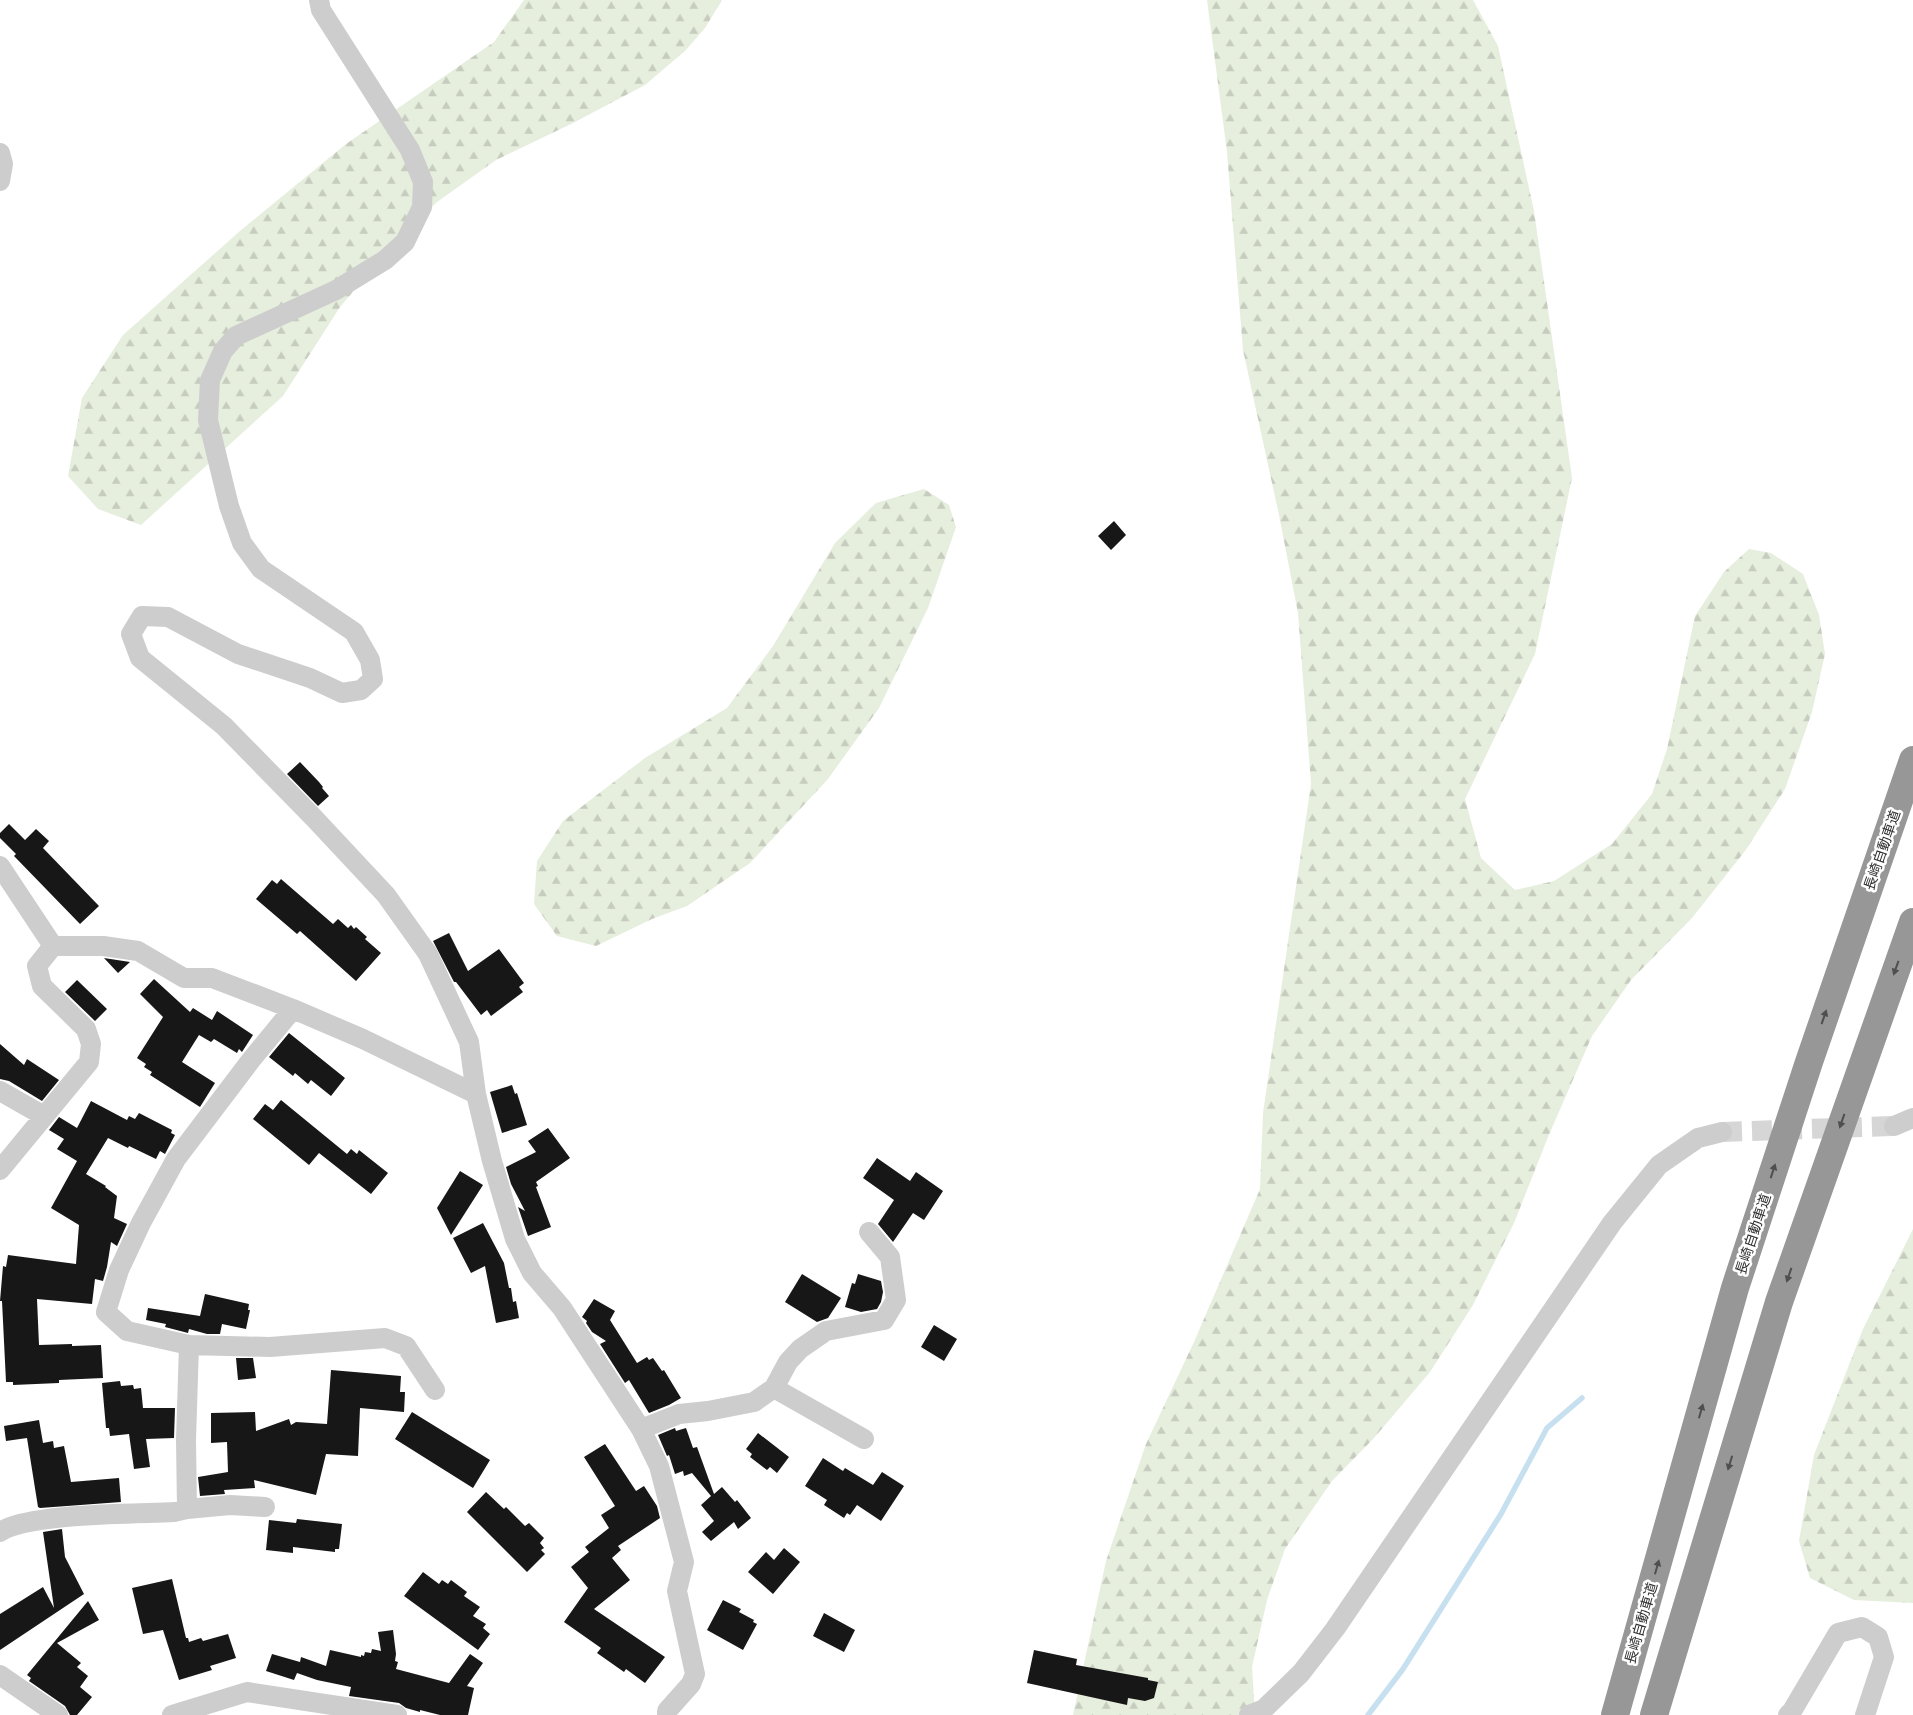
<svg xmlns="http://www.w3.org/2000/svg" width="1913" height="1715" font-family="Overpass,'Noto Sans JP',sans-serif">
<defs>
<pattern id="forest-firs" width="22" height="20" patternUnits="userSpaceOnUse" patternTransform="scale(1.25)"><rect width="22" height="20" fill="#e6eedd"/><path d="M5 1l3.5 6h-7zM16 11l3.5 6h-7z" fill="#c6ccbe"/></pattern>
</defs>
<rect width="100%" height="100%" fill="#fff"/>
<path fill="url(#forest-firs)" d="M 524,0 L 722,0 L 705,28 L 685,51 L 645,85 L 573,123 L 496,160 L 437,202 L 386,253 L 340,307 L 283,396 L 141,525 L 98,509 L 68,476 L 82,398 L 123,335 L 240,231 L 346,144 L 494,42 Z
M 1207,0 L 1473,0 L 1498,46 L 1534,211 L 1572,478 L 1535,654 L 1465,799 L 1481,858 L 1515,890 L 1554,881 L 1612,844 L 1652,794 L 1667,749 L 1695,616 L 1724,572 L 1749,549 L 1771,553 L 1803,574 L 1819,615 L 1825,654 L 1812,712 L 1785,789 L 1745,851 L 1692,918 L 1631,980 L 1592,1036 L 1548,1137 L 1514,1223 L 1473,1305 L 1430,1372 L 1374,1438 L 1332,1481 L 1285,1549 L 1267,1600 L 1252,1667 L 1255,1715 L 1073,1715 L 1106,1561 L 1146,1444 L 1194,1342 L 1260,1189 L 1263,1113 L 1311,784 L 1298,613 L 1279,515 L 1243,350 L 1227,152 Z
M 924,489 L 949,505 L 956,527 L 928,608 L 879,708 L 828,779 L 750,863 L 687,906 L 652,919 L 596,946 L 557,936 L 534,904 L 537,861 L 563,821 L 645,758 L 727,708 L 773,646 L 835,543 L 876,503 Z
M 1913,1229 L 1913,1603 L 1854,1600 L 1810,1578 L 1799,1541 L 1814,1455 L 1863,1329 Z"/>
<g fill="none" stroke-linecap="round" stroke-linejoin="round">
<path stroke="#c7e0ef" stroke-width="5.5" d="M 1368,1715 L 1403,1669 L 1501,1514 L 1547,1428 L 1582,1398"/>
</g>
<path fill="#171717" d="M 1114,521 L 1126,535 L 1111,550 L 1098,536 Z
M 300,762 L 319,782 L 323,787 L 322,788 L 329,796 L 318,806 L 287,774 Z
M 9,824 L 25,840 L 36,829 L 49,841 L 43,848 L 99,906 L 80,924 L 14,856 L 16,854 L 0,838 L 0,833 Z
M 281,879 L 333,924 L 338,919 L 348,928 L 351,925 L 354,929 L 356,927 L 367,937 L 365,939 L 381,953 L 356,981 L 300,931 L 297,934 L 256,899 L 272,880 L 277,884 Z
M 449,933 L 468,971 L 499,949 L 524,983 L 519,987 L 523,992 L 491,1016 L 487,1010 L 481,1015 L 456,982 L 454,982 L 433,941 Z
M 104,958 L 130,962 L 118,973 Z
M 154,979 L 190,1012 L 193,1008 L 212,1020 L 217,1011 L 253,1035 L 242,1052 L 239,1049 L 237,1053 L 214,1039 L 211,1042 L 199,1035 L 182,1062 L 215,1083 L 200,1107 L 150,1075 L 152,1072 L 144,1067 L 146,1064 L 137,1058 L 163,1017 L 140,994 Z
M 77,980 L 107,1009 L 95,1021 L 65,992 Z
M 289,1033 L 345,1078 L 331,1096 L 311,1080 L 308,1084 L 295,1073 L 293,1076 L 269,1057 Z
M 0,1044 L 24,1065 L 27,1059 L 59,1080 L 42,1101 L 9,1081 L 0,1079 Z
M 512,1085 L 515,1094 L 517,1093 L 527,1125 L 502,1133 L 490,1092 Z
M 281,1100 L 347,1154 L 351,1149 L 357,1154 L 359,1150 L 388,1173 L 371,1194 L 319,1153 L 309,1165 L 253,1119 L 265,1104 L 273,1110 Z
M 91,1101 L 127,1120 L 129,1116 L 135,1119 L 139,1113 L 172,1130 L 171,1133 L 175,1135 L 165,1154 L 160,1151 L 156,1159 L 129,1146 L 128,1148 L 108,1138 L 86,1174 L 106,1186 L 105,1187 L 117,1196 L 114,1218 L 127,1224 L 117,1246 L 111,1242 L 107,1267 L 103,1281 L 95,1279 L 92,1304 L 37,1299 L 39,1345 L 72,1344 L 72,1346 L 101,1345 L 103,1378 L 59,1380 L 59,1383 L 13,1385 L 13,1382 L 6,1382 L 2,1301 L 0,1301 L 3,1266 L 6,1267 L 8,1255 L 76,1264 L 79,1225 L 51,1208 L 77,1161 L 57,1149 L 64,1139 L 49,1130 L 59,1117 L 77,1128 Z
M 548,1128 L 570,1158 L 536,1182 L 538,1186 L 536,1187 L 551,1227 L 528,1236 L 518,1207 L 525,1211 L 511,1184 L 506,1167 L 536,1152 L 528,1141 Z
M 877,1158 L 910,1181 L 916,1172 L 943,1191 L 924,1220 L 913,1213 L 893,1242 L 878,1224 L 894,1200 L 863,1178 Z
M 460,1171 L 483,1185 L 451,1235 L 437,1208 Z
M 483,1223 L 504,1263 L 509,1288 L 511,1288 L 513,1302 L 516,1301 L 519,1318 L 496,1323 L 485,1266 L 471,1273 L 453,1238 Z
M 802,1274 L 841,1298 L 828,1318 L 817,1322 L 785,1302 Z
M 858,1274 L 881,1281 L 883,1292 L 881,1302 L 877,1309 L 861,1312 L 845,1307 L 852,1283 L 855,1284 Z
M 205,1294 L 249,1304 L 248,1310 L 250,1310 L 246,1329 L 222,1324 L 220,1334 L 207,1334 L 189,1329 L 188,1333 L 165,1327 L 166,1324 L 146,1320 L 148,1308 L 200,1316 Z
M 594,1299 L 615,1311 L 610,1320 L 637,1363 L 647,1357 L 649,1360 L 653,1358 L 662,1371 L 664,1370 L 681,1398 L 669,1405 L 649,1413 L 629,1380 L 625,1383 L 600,1344 L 606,1341 L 592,1332 L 586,1323 L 587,1321 L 582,1317 Z
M 934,1325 L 957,1339 L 944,1361 L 921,1347 Z
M 236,1358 L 253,1358 L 256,1378 L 238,1380 Z
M 331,1370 L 401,1376 L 400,1392 L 405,1392 L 404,1412 L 360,1408 L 358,1456 L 326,1454 L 316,1495 L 254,1480 L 255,1488 L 224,1490 L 225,1494 L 200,1496 L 198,1477 L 228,1472 L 227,1442 L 211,1443 L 211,1413 L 255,1412 L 256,1431 L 289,1419 L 291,1425 L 296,1422 L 327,1424 Z
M 120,1381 L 121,1386 L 133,1385 L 134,1389 L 141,1388 L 143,1408 L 175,1408 L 174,1438 L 146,1439 L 150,1467 L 134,1469 L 129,1434 L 110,1436 L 109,1428 L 106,1428 L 102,1383 Z
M 412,1412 L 490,1460 L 473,1488 L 395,1439 Z
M 39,1420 L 43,1443 L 53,1441 L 54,1448 L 64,1446 L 71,1482 L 119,1478 L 121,1502 L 40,1508 L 38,1507 L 27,1438 L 6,1441 L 4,1426 Z
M 675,1428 L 676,1431 L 686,1428 L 693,1448 L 697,1447 L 714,1494 L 722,1487 L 735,1502 L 737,1500 L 751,1518 L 738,1529 L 734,1522 L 711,1541 L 702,1532 L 714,1521 L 701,1505 L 711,1496 L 692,1473 L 684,1476 L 683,1471 L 675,1474 L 669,1455 L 667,1456 L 658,1435 Z
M 758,1433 L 789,1457 L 777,1473 L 770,1467 L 767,1470 L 750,1457 L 752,1454 L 746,1449 Z
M 605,1444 L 636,1491 L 644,1486 L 657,1506 L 660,1518 L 618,1546 L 621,1550 L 612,1558 L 630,1580 L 594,1609 L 665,1657 L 645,1683 L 626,1669 L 624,1672 L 597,1653 L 601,1648 L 564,1622 L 588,1588 L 571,1567 L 589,1552 L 585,1547 L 609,1528 L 601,1515 L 615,1506 L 584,1457 Z
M 823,1458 L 843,1471 L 845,1468 L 873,1485 L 882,1472 L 904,1486 L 881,1521 L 857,1505 L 850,1515 L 847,1513 L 844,1518 L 824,1505 L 827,1500 L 805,1486 Z
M 486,1492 L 504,1509 L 506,1507 L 525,1526 L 529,1523 L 544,1538 L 540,1543 L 544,1548 L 541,1550 L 545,1554 L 527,1572 L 467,1512 Z
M 297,1519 L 342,1524 L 339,1549 L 335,1549 L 335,1552 L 293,1547 L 293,1553 L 266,1550 L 269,1520 L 296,1523 Z
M 62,1529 L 65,1557 L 84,1594 L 0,1650 L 0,1614 L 43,1587 L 54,1608 L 43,1532 Z
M 784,1548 L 800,1562 L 773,1594 L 748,1572 L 766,1552 L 774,1560 Z
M 423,1572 L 439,1584 L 442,1580 L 448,1584 L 451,1580 L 467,1592 L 464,1596 L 480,1607 L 473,1616 L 486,1624 L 483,1628 L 490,1634 L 478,1650 L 404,1596 Z
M 172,1579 L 186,1638 L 188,1638 L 189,1642 L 201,1638 L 203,1641 L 228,1634 L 236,1658 L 210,1666 L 212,1670 L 179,1680 L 163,1630 L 143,1634 L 132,1588 Z
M 723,1600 L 741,1609 L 739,1612 L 754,1620 L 753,1622 L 757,1624 L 743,1650 L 707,1630 Z
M 88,1601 L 99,1620 L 57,1643 L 81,1663 L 77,1667 L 88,1676 L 80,1687 L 92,1697 L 77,1715 L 70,1715 L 65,1706 L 29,1681 L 31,1678 L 27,1675 Z
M 824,1613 L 855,1630 L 844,1652 L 813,1636 Z
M 393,1630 L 396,1654 L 395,1661 L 398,1662 L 396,1669 L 449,1683 L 470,1654 L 483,1663 L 467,1686 L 474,1688 L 468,1715 L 440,1715 L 420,1710 L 420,1712 L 406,1708 L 399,1703 L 349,1696 L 351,1687 L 317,1680 L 297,1673 L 294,1680 L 266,1671 L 272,1654 L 300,1662 L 301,1657 L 326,1666 L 330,1650 L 361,1657 L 361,1655 L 364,1656 L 365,1652 L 371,1653 L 372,1649 L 381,1651 L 378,1632 Z
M 1034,1650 L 1077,1659 L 1076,1665 L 1148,1678 L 1148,1680 L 1158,1682 L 1154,1698 L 1145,1701 L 1128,1698 L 1127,1705 L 1027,1683 Z"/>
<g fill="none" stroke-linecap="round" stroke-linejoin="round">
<path stroke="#d6d6d6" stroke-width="20" stroke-dasharray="20 10" stroke-linecap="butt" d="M 1722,1132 L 1894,1126"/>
<path stroke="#cdcdcd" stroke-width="20" d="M 319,0 L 321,10 L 410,150 L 423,182 L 422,207 L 405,242 L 385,260 L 336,290 L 236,336 L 223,351 L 210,380 L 208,420 L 229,506 L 242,543 L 261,569 L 354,632 L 370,660 L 373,679 L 361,690 L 342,693 L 310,678 L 238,654 L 168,617 L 142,616 L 131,634 L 140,658 L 224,726 L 314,818 L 386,895 L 428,954 L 469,1042 L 476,1094 L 492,1161 L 515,1239 L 532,1273 L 562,1308 L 641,1429 L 659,1466 L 684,1562 L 677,1591 L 695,1674 L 691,1684 L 667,1711 L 667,1715
M 0,153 L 3,164 L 0,181
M 0,866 L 53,946
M 53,946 L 103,946 L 138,951 L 184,978 L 212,978 L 293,1009 L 363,1039 L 476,1094
M 293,1009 L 251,1060 L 176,1159 L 141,1223 L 119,1270 L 106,1312 L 127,1331 L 189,1345 L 270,1347 L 385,1338 L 406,1346 L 435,1390
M 0,1091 L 44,1116
M 1894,1126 L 1913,1118
M 0,1170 L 89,1062 L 91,1044 L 86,1029 L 42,986 L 37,966 L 53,946
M 774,1388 L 864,1439
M 641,1429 L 679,1414 L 708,1411 L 754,1402 L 774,1388 L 788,1362 L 800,1349 L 826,1331 L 884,1320 L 896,1300 L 890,1257 L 869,1232
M 187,1509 L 230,1505 L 265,1507
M 0,1532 C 26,1513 137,1514 174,1512 L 187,1509 L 186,1440 L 189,1345
M 0,1675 L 58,1715
M 172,1715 L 247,1692 L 397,1715
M 1249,1715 L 1264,1709 L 1301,1673 L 1335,1629 L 1612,1223 L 1659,1165 L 1698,1138 L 1722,1132
M 1788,1715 L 1792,1711 L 1838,1633 L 1862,1627 L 1878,1637 L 1884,1657 L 1865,1715"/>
<path stroke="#979797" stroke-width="28" d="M 1615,1715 L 1735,1288 L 1809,1062 L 1913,760
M 1654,1715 L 1779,1302 L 1913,922"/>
</g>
<defs><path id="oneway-solid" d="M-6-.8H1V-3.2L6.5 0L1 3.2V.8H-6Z" transform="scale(1.25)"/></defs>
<g fill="#4f4f4f">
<use href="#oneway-solid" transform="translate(1896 968) rotate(110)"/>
<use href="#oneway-solid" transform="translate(1824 1017) rotate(-71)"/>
<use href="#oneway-solid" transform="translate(1842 1121) rotate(109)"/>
<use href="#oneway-solid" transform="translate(1773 1171) rotate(-72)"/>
<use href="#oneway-solid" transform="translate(1789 1275) rotate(109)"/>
<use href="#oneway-solid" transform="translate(1701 1411) rotate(-74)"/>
<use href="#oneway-solid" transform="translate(1730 1463) rotate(107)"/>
<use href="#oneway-solid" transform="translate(1657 1567) rotate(-74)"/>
</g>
<g text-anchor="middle" stroke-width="5" stroke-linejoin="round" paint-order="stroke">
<g font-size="14" fill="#303030" stroke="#fff">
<text transform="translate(1882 850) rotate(-71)" y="5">長崎自動車道</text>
<text transform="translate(1753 1234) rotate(-72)" y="5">長崎自動車道</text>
<text transform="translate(1641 1623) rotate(-74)" y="5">長崎自動車道</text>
</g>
</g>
</svg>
